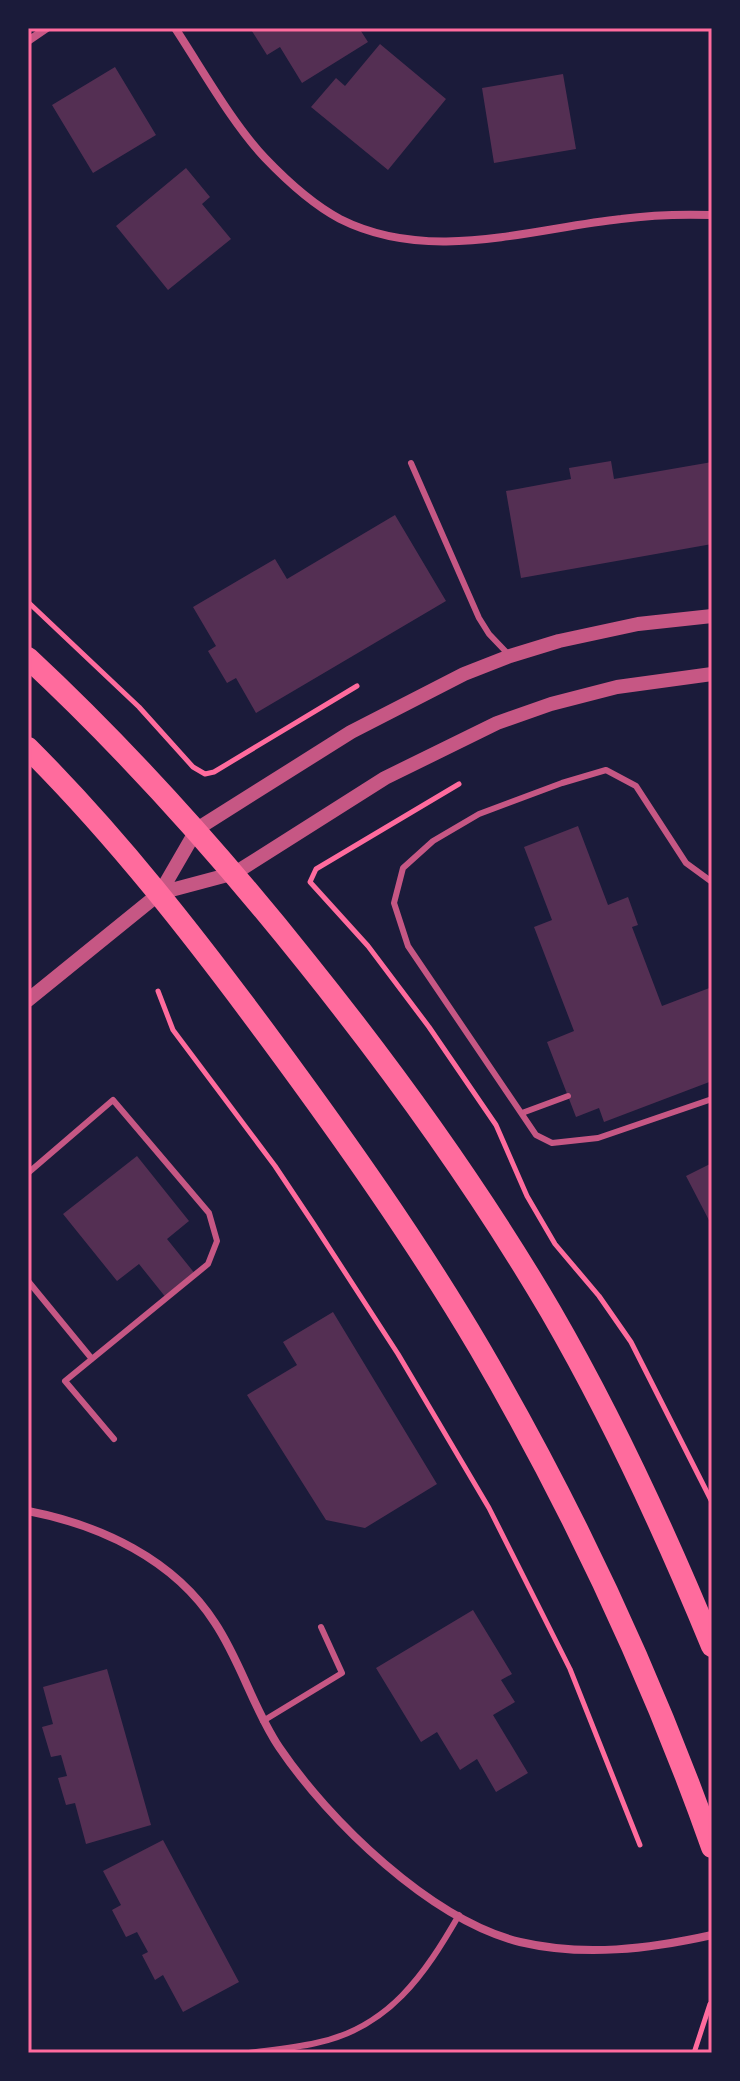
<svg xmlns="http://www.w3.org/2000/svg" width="740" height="2081" font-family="'DejaVu Sans',sans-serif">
<rect width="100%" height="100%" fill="#1b1b3a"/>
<path fill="#542f53" d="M 250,28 L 359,28 L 368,42 L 302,83 L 280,47 L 267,55 Z
M 380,44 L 446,99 L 388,170 L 311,107 L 336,78 L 345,86 Z
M 115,67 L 156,135 L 93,173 L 52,105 Z
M 563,74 L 576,149 L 494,163 L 482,88 Z
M 186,168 L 210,197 L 202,204 L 231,239 L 168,290 L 116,226 Z
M 611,461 L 614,479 L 712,462 L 712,544 L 521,578 L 506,491 L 571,479 L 569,468 Z
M 395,515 L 446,601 L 256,713 L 236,678 L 227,683 L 208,651 L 216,646 L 193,607 L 275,559 L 287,579 Z
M 578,826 L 608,905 L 628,897 L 638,925 L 632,927 L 662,1006 L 712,987 L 712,1081 L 604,1122 L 599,1108 L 576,1117 L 547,1042 L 574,1031 L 534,927 L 552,920 L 524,847 Z
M 137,1156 L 189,1221 L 167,1239 L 196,1275 L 167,1299 L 139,1264 L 117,1281 L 63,1214 Z
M 712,1163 L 712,1226 L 686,1176 Z
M 333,1312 L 437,1484 L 365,1528 L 326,1520 L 247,1395 L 297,1365 L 283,1342 Z
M 473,1610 L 512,1674 L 501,1680 L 515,1702 L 493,1715 L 528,1773 L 496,1792 L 477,1759 L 460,1770 L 437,1732 L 421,1742 L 376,1668 Z
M 107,1669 L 151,1825 L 86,1844 L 75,1803 L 66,1805 L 58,1778 L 67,1776 L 61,1755 L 51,1757 L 42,1727 L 53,1724 L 43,1687 Z
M 163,1840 L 239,1982 L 183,2012 L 163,1975 L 155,1980 L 142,1955 L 148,1952 L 137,1932 L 126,1937 L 112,1910 L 121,1905 L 103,1871 Z"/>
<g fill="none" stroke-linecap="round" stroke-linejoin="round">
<path stroke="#ff6b9d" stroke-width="5" d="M 28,602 L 139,707 L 193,767 L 205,774 L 214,772 L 357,686
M 459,784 L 316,869 L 310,882 L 368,946 L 429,1027 L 496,1125 L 527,1196 L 555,1244 L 599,1296 L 631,1342 L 712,1502
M 158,991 L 173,1030 L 275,1166 L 313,1223 L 398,1354 L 489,1508 L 570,1669 L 640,1845
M 694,2053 L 710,2004"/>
<path stroke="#c65784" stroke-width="6" d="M 411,463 L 479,618 L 489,634 L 510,656
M 712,882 L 686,863 L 636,786 L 606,770 L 562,783 L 479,814 L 433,841 L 403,868 L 394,903 L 408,946 L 536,1135 L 552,1143 L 598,1138 L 712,1099
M 522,1113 L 568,1096
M 28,1173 L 113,1100 L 209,1213 L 217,1241 L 208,1264 L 65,1381 L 114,1439
M 28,1281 L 92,1359
M 263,1721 L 342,1673 L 321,1627
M 249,2053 C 271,2050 294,2048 316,2043 C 389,2028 425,1974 459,1915"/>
<path stroke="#c65784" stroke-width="8" d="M 175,28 C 202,69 232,123 265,158 C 287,181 312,204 340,219 C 429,264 529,229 621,219 C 651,215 682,214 712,215
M 28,41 L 47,28
M 28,1511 C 100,1525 174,1559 215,1623 C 241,1662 253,1708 279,1747 C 329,1821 431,1920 520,1942 C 584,1957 649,1949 712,1935"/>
<path stroke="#c65784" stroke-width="14" d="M 160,893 L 235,873 L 385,778 L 497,723 L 551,704 L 617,687 L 712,674
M 28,1000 L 160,893 L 197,829 L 351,732 L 464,674 L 510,656 L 559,641 L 638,624 L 712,616"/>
<path stroke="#ff6b9d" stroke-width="22" d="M 28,658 C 130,753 220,854 307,963 C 396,1074 479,1189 551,1312 C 613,1419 665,1532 712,1646
M 28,748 C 118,838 195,937 271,1040 C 344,1139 417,1242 480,1349 C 572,1507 651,1675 712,1847"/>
</g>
<rect width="740" height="2081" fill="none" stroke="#1b1b3a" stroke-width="60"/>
<rect x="30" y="30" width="680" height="2021" fill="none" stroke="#ff6b9d" stroke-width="3"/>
</svg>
